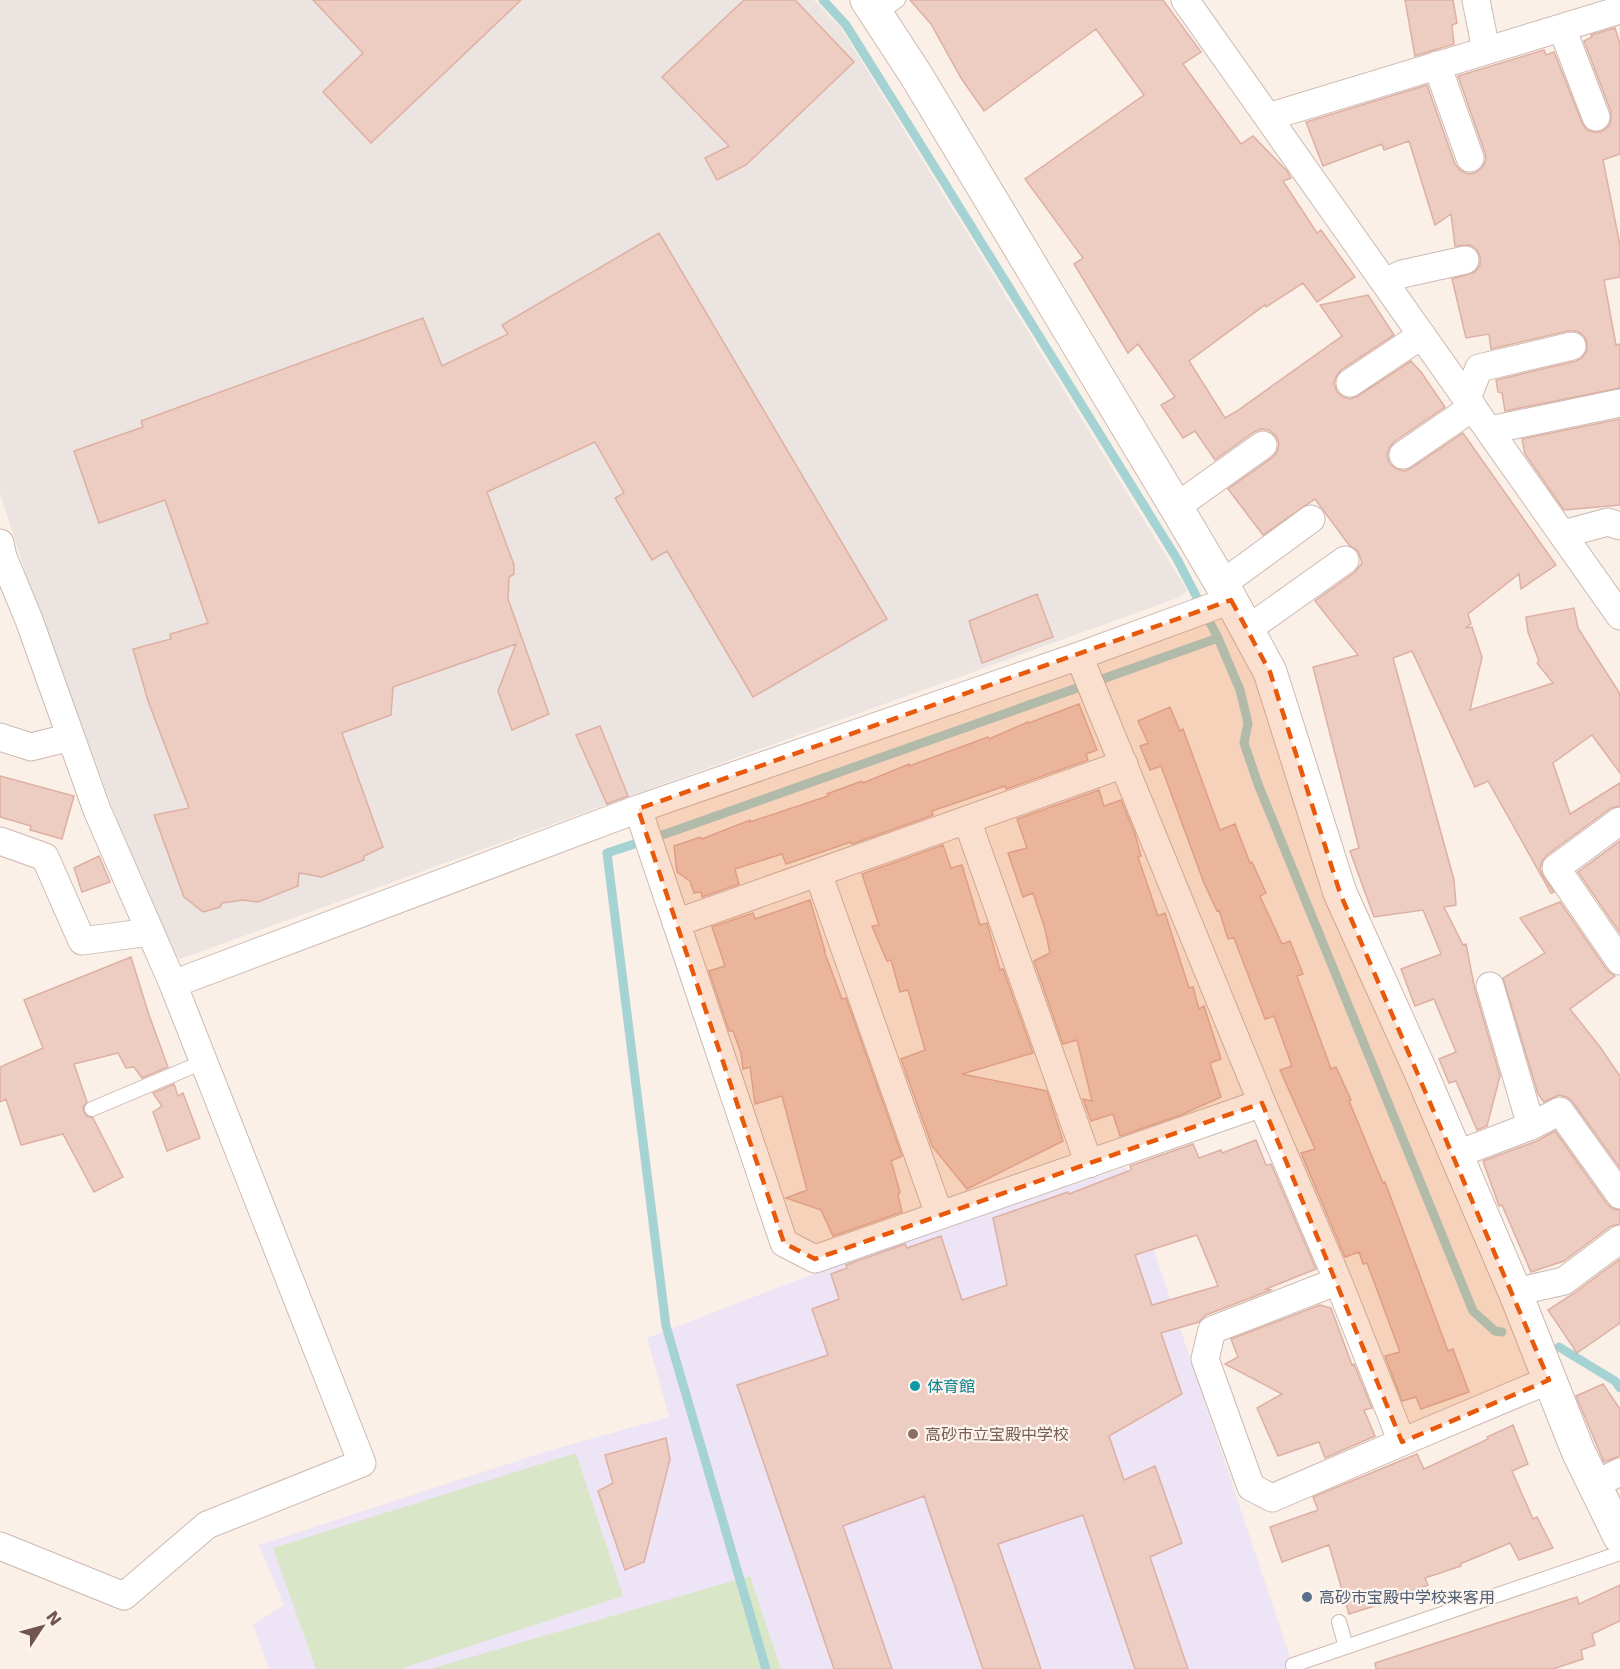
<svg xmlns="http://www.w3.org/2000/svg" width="1620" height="1669" font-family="'DejaVu Sans','Noto Sans JP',sans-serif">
<rect width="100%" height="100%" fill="#faf0e7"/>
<path fill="#ebe4e0" d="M 0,0 L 814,0 L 841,28 L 1187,590 L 1180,597 L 180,959 L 166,947 L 160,935 L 29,584 L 0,493 Z"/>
<path fill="#ede4f6" d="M 1126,1167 L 1294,1669 L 269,1669 L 253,1625 L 284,1605 L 259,1545 L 551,1450 L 669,1417 L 647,1338 L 850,1260 Z"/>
<path fill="#d9e6c7" d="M 576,1453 L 623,1596 L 400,1669 L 316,1669 L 273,1548 Z
M 750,1576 L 781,1669 L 430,1669 Z"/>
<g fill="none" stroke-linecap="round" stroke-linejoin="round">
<path stroke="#a5d2d2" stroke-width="9" d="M 1218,638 L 1240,690 L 1248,723 L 1244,743 L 1258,784 L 1473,1311 L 1495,1331 L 1502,1332
M 1559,1347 L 1615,1381 L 1620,1388
M 766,1669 L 666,1326 L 607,853 L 671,832 L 1218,638 L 1177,559 L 916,137 L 846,25 L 823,0"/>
</g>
<path fill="#edccc1" stroke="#deb0a3" stroke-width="1.5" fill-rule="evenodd" d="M 313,0 L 521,0 L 371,143 L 323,92 L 363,53 Z
M 744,0 L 795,0 L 854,62 L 746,165 L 717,180 L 705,158 L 729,146 L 662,77 Z
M 910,0 L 1163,0 L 1201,52 L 1183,64 L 1241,144 L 1253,136 L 1287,171 L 1291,178 L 1283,181 L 1317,233 L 1321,230 L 1355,277 L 1317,302 L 1303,283 L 1266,307 L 1265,305 L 1189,361 L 1225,418 L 1237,411 L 1342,336 L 1320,305 L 1368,295 L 1394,335 L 1341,370 L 1336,377 L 1334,383 L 1337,392 L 1343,397 L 1350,399 L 1358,396 L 1411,361 L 1421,372 L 1445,407 L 1394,442 L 1389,448 L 1387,456 L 1390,464 L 1397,469 L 1405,471 L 1411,468 L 1463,433 L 1556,565 L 1521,589 L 1519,574 L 1468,614 L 1471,624 L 1465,628 L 1472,627 L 1482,657 L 1470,710 L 1553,683 L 1537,663 L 1539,661 L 1528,632 L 1526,617 L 1574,608 L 1578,628 L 1620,694 L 1620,773 L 1592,735 L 1553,763 L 1570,814 L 1620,783 L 1620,806 L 1611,808 L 1547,855 L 1542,861 L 1540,869 L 1543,876 L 1554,892 L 1551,893 L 1488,781 L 1475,787 L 1412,651 L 1393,658 L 1454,880 L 1456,905 L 1444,907 L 1463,945 L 1466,944 L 1475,990 L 1500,1076 L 1487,1126 L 1477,1130 L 1456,1081 L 1449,1083 L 1439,1059 L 1456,1052 L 1434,999 L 1415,1006 L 1401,969 L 1441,954 L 1423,910 L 1374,917 L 1350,851 L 1359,848 L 1313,667 L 1358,655 L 1315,601 L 1355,572 L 1362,563 L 1358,551 L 1349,545 L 1315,499 L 1263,535 L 1228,489 L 1273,457 L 1277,452 L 1279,444 L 1276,436 L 1269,430 L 1261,429 L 1254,432 L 1215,460 L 1195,431 L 1183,438 L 1161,405 L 1175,397 L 1138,344 L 1128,353 L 1074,264 L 1083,258 L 1025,179 L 1144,95 L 1096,29 L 984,111 L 961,78 L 931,24 Z
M 1405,0 L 1453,0 L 1457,23 L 1452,25 L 1454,44 L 1415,56 Z
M 1615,28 L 1620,44 L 1620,154 L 1603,160 L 1620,245 L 1620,277 L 1604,280 L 1616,345 L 1620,344 L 1620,388 L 1505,411 L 1502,393 L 1498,392 L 1496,380 L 1576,361 L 1582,358 L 1587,351 L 1587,343 L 1584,336 L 1577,331 L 1568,331 L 1491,349 L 1489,334 L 1466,338 L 1452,279 L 1475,272 L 1480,265 L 1480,256 L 1476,249 L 1470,245 L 1455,246 L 1451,214 L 1435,225 L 1409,141 L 1384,150 L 1382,144 L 1323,166 L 1306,122 L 1427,85 L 1455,164 L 1460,170 L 1468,174 L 1475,173 L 1482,168 L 1486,160 L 1485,153 L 1458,76 L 1544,50 L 1546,55 L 1554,52 L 1582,123 L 1587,130 L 1593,132 L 1601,132 L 1609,126 L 1611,120 L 1611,112 L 1584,41 L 1592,37 L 1591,35 Z
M 659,233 L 887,619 L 753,697 L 667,551 L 652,560 L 615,498 L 624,493 L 595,442 L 487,492 L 514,565 L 514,574 L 509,577 L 508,599 L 549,714 L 512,730 L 498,691 L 516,644 L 393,687 L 391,715 L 342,733 L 383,847 L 364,856 L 364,860 L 322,877 L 299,873 L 298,886 L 258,902 L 243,900 L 222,903 L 220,907 L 203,912 L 184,897 L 154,815 L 189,808 L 148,701 L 133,649 L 171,639 L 170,634 L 208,623 L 165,500 L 99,523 L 74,451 L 143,427 L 141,421 L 423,318 L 442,366 L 508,334 L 502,325 Z
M 1620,419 L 1620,505 L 1564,510 L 1525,454 L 1522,439 Z
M 1037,594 L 1053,637 L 982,663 L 969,621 Z
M 1079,704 L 1097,750 L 1086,754 L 1088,760 L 1006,789 L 1005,786 L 932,811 L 933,815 L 852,844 L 851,842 L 786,864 L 782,854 L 735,869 L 739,884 L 702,897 L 701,892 L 694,893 L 690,881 L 677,872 L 674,846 L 700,837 L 702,839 L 750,820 L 750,822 L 828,796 L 827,794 L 862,781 L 863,783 L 909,764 L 909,766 L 988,737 L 989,739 L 1028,722 L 1029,723 Z
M 1170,707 L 1180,731 L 1183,729 L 1220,830 L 1235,824 L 1250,863 L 1252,862 L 1266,893 L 1260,896 L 1282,944 L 1290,941 L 1303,974 L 1297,976 L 1331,1069 L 1336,1067 L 1351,1100 L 1349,1101 L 1383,1183 L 1385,1182 L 1448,1351 L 1453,1349 L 1469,1392 L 1421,1409 L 1416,1397 L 1402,1401 L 1385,1356 L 1400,1352 L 1367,1263 L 1363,1264 L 1359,1252 L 1345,1257 L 1301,1153 L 1315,1149 L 1280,1070 L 1292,1066 L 1274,1016 L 1265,1019 L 1234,938 L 1228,939 L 1219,910 L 1217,911 L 1204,883 L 1161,766 L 1150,770 L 1140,746 L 1148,743 L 1138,721 Z
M 600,726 L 628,796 L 607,804 L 576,735 Z
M 0,776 L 74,796 L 62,839 L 30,830 L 31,826 L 0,817 Z
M 1099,790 L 1104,806 L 1121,800 L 1135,834 L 1141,856 L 1138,857 L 1158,916 L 1165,913 L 1189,988 L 1193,987 L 1199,1009 L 1204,1006 L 1221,1059 L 1210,1063 L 1221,1097 L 1181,1115 L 1120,1136 L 1113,1114 L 1091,1121 L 1083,1099 L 1092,1101 L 1077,1040 L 1063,1044 L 1034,961 L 1050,953 L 1045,929 L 1033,893 L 1023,897 L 1008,853 L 1027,848 L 1017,819 Z
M 1620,841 L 1620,933 L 1578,872 Z
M 943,845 L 951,868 L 962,865 L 980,925 L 987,923 L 1000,970 L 1003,969 L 1033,1053 L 962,1074 L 1047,1091 L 1063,1141 L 967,1189 L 932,1146 L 901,1059 L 925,1050 L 908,990 L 900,992 L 891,960 L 887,961 L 872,926 L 879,925 L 862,874 Z
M 99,856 L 110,882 L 82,892 L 74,868 Z
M 810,900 L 825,951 L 824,951 L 842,999 L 846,998 L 902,1156 L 891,1161 L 900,1192 L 898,1195 L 902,1212 L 833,1236 L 821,1210 L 786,1198 L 807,1190 L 782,1096 L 755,1104 L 750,1067 L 743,1069 L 741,1053 L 733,1031 L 729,1031 L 709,971 L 725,966 L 712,927 L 753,913 L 755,919 Z
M 1560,902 L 1607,970 L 1615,976 L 1570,1009 L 1600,1047 L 1620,1076 L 1620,1168 L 1572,1101 L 1567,1097 L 1559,1095 L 1544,1102 L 1538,1094 L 1503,978 L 1545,953 L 1520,918 Z
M 131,957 L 149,1015 L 168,1067 L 142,1078 L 134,1067 L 126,1068 L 118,1053 L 74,1064 L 87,1102 L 83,1107 L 84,1112 L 87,1116 L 93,1118 L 123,1177 L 94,1192 L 63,1134 L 21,1145 L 6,1099 L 0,1102 L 0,1067 L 43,1048 L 24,1000 Z
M 174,1084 L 178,1096 L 183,1093 L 200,1138 L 167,1151 L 153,1112 L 162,1106 L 153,1093 Z
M 1555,1131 L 1607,1204 L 1613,1209 L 1620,1210 L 1620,1224 L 1611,1226 L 1564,1261 L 1531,1272 L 1502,1205 L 1499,1206 L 1483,1161 L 1537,1141 Z
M 1256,1140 L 1266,1165 L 1271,1164 L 1316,1269 L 1266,1289 L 1271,1290 L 1206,1315 L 1199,1322 L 1161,1333 L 1182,1394 L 1109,1436 L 1124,1480 L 1155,1466 L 1182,1543 L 1150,1557 L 1188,1669 L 1135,1669 L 1083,1515 L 998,1544 L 1041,1669 L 983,1669 L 924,1496 L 843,1526 L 892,1669 L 834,1669 L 737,1385 L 828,1355 L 812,1309 L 839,1299 L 831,1274 L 847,1268 L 846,1265 L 905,1244 L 907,1248 L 941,1236 L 962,1300 L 1007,1285 L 993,1218 L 1068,1192 L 1069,1194 L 1131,1170 L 1130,1166 L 1193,1144 L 1199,1158 L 1221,1150 L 1222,1153 ZM 1197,1235 L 1218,1286 L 1152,1305 L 1135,1255 Z
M 1620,1259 L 1620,1323 L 1577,1353 L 1548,1310 L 1573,1294 Z
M 1320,1305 L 1331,1308 L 1352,1365 L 1354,1364 L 1372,1408 L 1364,1410 L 1375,1436 L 1325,1458 L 1319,1442 L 1278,1456 L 1257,1408 L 1282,1394 L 1225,1364 L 1238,1357 L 1231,1339 Z
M 1603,1384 L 1620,1409 L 1620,1456 L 1604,1462 L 1576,1396 Z
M 1513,1425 L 1528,1464 L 1512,1471 L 1533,1519 L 1537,1517 L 1553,1548 L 1519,1560 L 1510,1543 L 1460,1564 L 1461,1566 L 1425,1578 L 1428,1585 L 1380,1602 L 1381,1604 L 1349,1614 L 1329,1545 L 1282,1562 L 1270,1527 L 1318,1510 L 1313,1497 L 1417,1454 L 1424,1469 L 1488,1439 L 1487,1437 Z
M 666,1438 L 670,1459 L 644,1562 L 625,1570 L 598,1491 L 613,1483 L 605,1455 Z
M 1620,1585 L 1620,1621 L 1592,1634 L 1595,1645 L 1581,1650 L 1583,1659 L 1553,1669 L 1376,1669 L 1375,1663 L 1577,1597 L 1579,1604 Z"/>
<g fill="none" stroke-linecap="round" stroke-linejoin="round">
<g stroke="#cdb9b1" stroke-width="16">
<path id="lane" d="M 877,15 L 898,0
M 92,1109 L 203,1062
M 1339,1622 L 1346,1647
M 1293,1665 L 1620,1553"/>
</g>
<g stroke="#cdb9b1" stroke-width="29">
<path id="street" d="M 1185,0 L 1620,616
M 1476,0 L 1486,50
M 1562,28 L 1596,117
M 1437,65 L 1470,158
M 1268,117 L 1620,10
M 1385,282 L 1402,274 L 1465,260
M 1350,383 L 1422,335
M 1467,398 L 1479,368 L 1572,346
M 1490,430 L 1620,403
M 1403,455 L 1473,407
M 1176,507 L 1263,445
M 1563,534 L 1608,522 L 1620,526
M 0,543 L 3,557 L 29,620 L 97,810 L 173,984 L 362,1463 L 207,1525 L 124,1596 L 0,1546
M 1222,584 L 1311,519
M 1248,629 L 1345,560
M 1079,656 L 1262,1103
M 0,737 L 31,747 L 71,737
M 638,809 L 784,1243 L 815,1259 L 1262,1103 L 1338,1281 L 1402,1442 L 1549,1380
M 967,820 L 1089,1164
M 1620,821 L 1556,868 L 1620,961
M 0,841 L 45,857 L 82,941 L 150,932
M 818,873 L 939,1214
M 676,923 L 1124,764
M 173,984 L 638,809 L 1079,656 L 1231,600
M 1490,986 L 1531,1126 L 1560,1111 L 1620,1195
M 1455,1155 L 1531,1126
M 1338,1281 L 1212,1330 L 1205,1359 L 1251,1487 L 1272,1498 L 1402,1442
M 1515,1292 L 1564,1281 L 1620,1239
M 1594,1485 L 1620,1472"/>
</g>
<g stroke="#cfb8af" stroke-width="35">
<path id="secondary" d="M 867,0 L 916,75 L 1176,507 L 1231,600 L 1270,672 L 1340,893 L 1419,1068 L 1515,1292 L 1578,1451 L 1620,1537"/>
</g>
<use href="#lane" stroke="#fff" stroke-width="14"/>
<use href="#street" stroke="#fff" stroke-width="27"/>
<use href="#secondary" stroke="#fff" stroke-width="33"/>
</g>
<path fill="#e8590c" fill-opacity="0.2" stroke="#e8590c" stroke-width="4.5" stroke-dasharray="12 8" stroke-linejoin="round" d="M 1231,600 L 1270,672 L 1340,893 L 1549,1380 L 1402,1442 L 1262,1103 L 815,1259 L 784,1243 L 638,809 Z"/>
<circle fill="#0f9aa8" stroke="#fdf4ed" stroke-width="2" cx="915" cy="1386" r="6"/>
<circle fill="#8d6e63" stroke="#fdf4ed" stroke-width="2" cx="913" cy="1434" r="6"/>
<circle fill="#5c6f8a" stroke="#fdf4ed" stroke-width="2" cx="1307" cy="1597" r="6"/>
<g text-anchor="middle" stroke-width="4.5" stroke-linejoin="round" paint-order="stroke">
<g font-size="16" fill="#0d838f" stroke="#fdf4ed" text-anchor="start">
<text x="927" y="1392">体育館</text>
</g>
<g font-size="16" fill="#785e54" stroke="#fdf4ed" text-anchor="start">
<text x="925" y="1440">高砂市立宝殿中学校</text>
</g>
<g font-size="16" fill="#4e5e75" stroke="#fdf4ed" text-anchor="start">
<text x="1319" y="1603">高砂市宝殿中学校来客用</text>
</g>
</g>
<g transform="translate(42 1627) rotate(54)" stroke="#fdf4ed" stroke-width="4.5" paint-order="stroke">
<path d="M0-4.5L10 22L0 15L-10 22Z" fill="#71554e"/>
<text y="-9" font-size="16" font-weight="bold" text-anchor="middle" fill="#71554e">N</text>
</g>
</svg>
